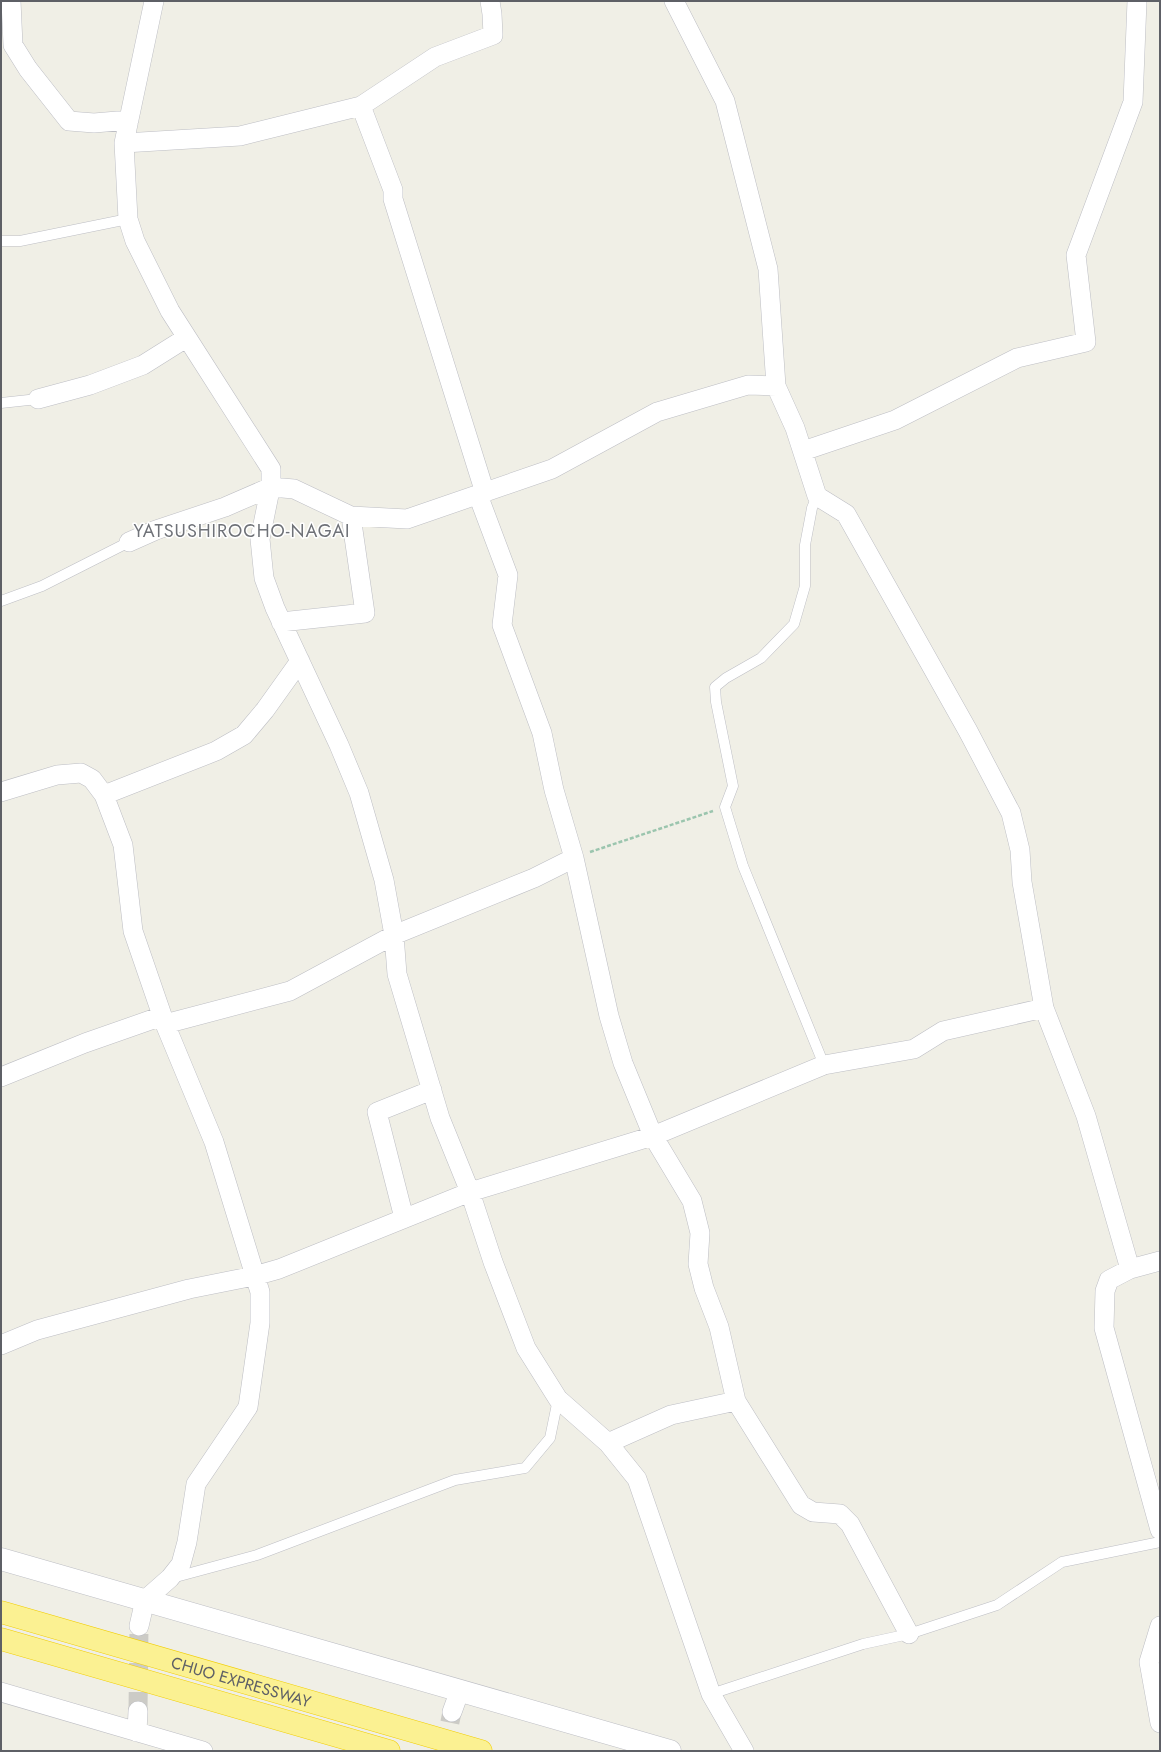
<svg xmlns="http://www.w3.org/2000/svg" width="1161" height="1752" font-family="Jost,sans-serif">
<rect width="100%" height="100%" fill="#f0efe6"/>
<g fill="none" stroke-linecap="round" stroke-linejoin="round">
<path stroke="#cccbc6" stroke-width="19" stroke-dasharray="19 10" stroke-linecap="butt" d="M 138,1711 L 139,1626
M 444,1751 L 452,1712"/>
<g stroke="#bdbec4" stroke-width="11">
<path id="service" d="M 1,241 L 20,241 L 128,219
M 1,403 L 38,399
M 817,496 L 812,508 L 805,545 L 805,586 L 794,624 L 761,658 L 726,678 L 715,687 L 716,702 L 733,786 L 725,807 L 743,866 L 824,1065
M 1,601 L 42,586 L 129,542
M 172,1578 L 257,1555 L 455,1480 L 525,1468 L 550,1438 L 558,1399
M 711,1694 L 863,1644 L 909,1634 L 997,1605 L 1062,1562 L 1160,1542"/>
</g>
<g stroke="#bdbec4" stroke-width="20">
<path id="minor" d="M 11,1 L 13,45 L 28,69 L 69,121 L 94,123 L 129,120
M 154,1 L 124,143 L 128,219 L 135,241 L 170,311 L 271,469 L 271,485 L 260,539 L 264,578 L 275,608 L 339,745 L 359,793 L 384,880 L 394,935 L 397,974 L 440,1118 L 470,1192 L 493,1262 L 526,1348 L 558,1399 L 608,1443 L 637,1479 L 711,1694 L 744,1751
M 674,1 L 725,101 L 768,269 L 776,386 L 795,428 L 817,496 L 846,514 L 968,731 L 1011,813 L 1020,850 L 1022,882 L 1044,1008 L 1086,1116 L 1130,1269
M 361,106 L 393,190 L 393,199 L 485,493
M 124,143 L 240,136 L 361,106 L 435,57 L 493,35 L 492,14 L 490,1
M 38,399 L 90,385 L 143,365 L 186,338
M 803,451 L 895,420 L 1017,358 L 1086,342 L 1076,255 L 1133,102 L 1137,1
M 478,495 L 508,575 L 502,625 L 542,733 L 554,790 L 574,858 L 609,1016 L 623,1063 L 653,1136 L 692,1201 L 700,1233 L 698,1264 L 704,1288 L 719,1327 L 736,1401 L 671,1415 L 608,1443
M 129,542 L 156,530 L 225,507 L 271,487 L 294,489 L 351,516 L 407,519 L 552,469 L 657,412 L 748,385 L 776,386
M 281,622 L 365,613 L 351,516
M 1,792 L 57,775 L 81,773 L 92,779 L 104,795 L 123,845 L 133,931 L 165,1024 L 214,1142 L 260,1292 L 260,1323 L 248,1407 L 196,1484 L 187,1542 L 181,1564 L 170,1578 L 145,1600 L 139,1626
M 104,795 L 216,751 L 244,735 L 265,710 L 300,661
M 165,1024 L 290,991 L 394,935 L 534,878 L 574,858
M 1,1077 L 85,1043 L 162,1016
M 404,1218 L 377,1112 L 432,1090
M 1160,1261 L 1130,1269 L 1109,1280 L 1105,1291 L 1104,1328 L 1160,1530
M 1,1345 L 37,1330 L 189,1289 L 254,1276 L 279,1269 L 470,1192 L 653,1136 L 824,1065 L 914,1049 L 943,1031 L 1044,1008
M 736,1401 L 801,1505 L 813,1512 L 840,1514 L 850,1524 L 909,1634
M 1160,1626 L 1149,1662 L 1160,1723
M 1,1692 L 203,1751
M 452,1712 L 460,1690
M 137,1732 L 138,1711"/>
</g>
<g stroke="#bdbec4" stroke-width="23">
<path id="tertiary" d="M 1,1559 L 670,1751"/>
</g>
<g stroke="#f1ce04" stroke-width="23">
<g id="motorway">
<path id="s1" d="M 1,1612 L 481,1751"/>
<path d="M 1,1639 L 389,1751"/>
</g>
</g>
<path stroke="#9bc5ae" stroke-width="2.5" stroke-dasharray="4 2" stroke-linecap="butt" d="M 590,852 L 713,811"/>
<use href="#service" stroke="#fff" stroke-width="10"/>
<use href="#minor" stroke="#fff" stroke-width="19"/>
<use href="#tertiary" stroke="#fff" stroke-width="22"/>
<use href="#motorway" stroke="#fbf192" stroke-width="22"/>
</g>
<g text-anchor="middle" stroke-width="3" stroke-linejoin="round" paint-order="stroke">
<g font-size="16" fill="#5e6066" stroke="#fff">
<text dy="6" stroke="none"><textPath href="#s1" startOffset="250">CHUO EXPRESSWAY</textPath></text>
</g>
<g font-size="18" letter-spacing="1" fill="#6f7278" stroke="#fff">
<text x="242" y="537">YATSUSHIROCHO-NAGAI</text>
</g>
</g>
<rect width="1161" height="1752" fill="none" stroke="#5e6066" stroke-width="4"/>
</svg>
